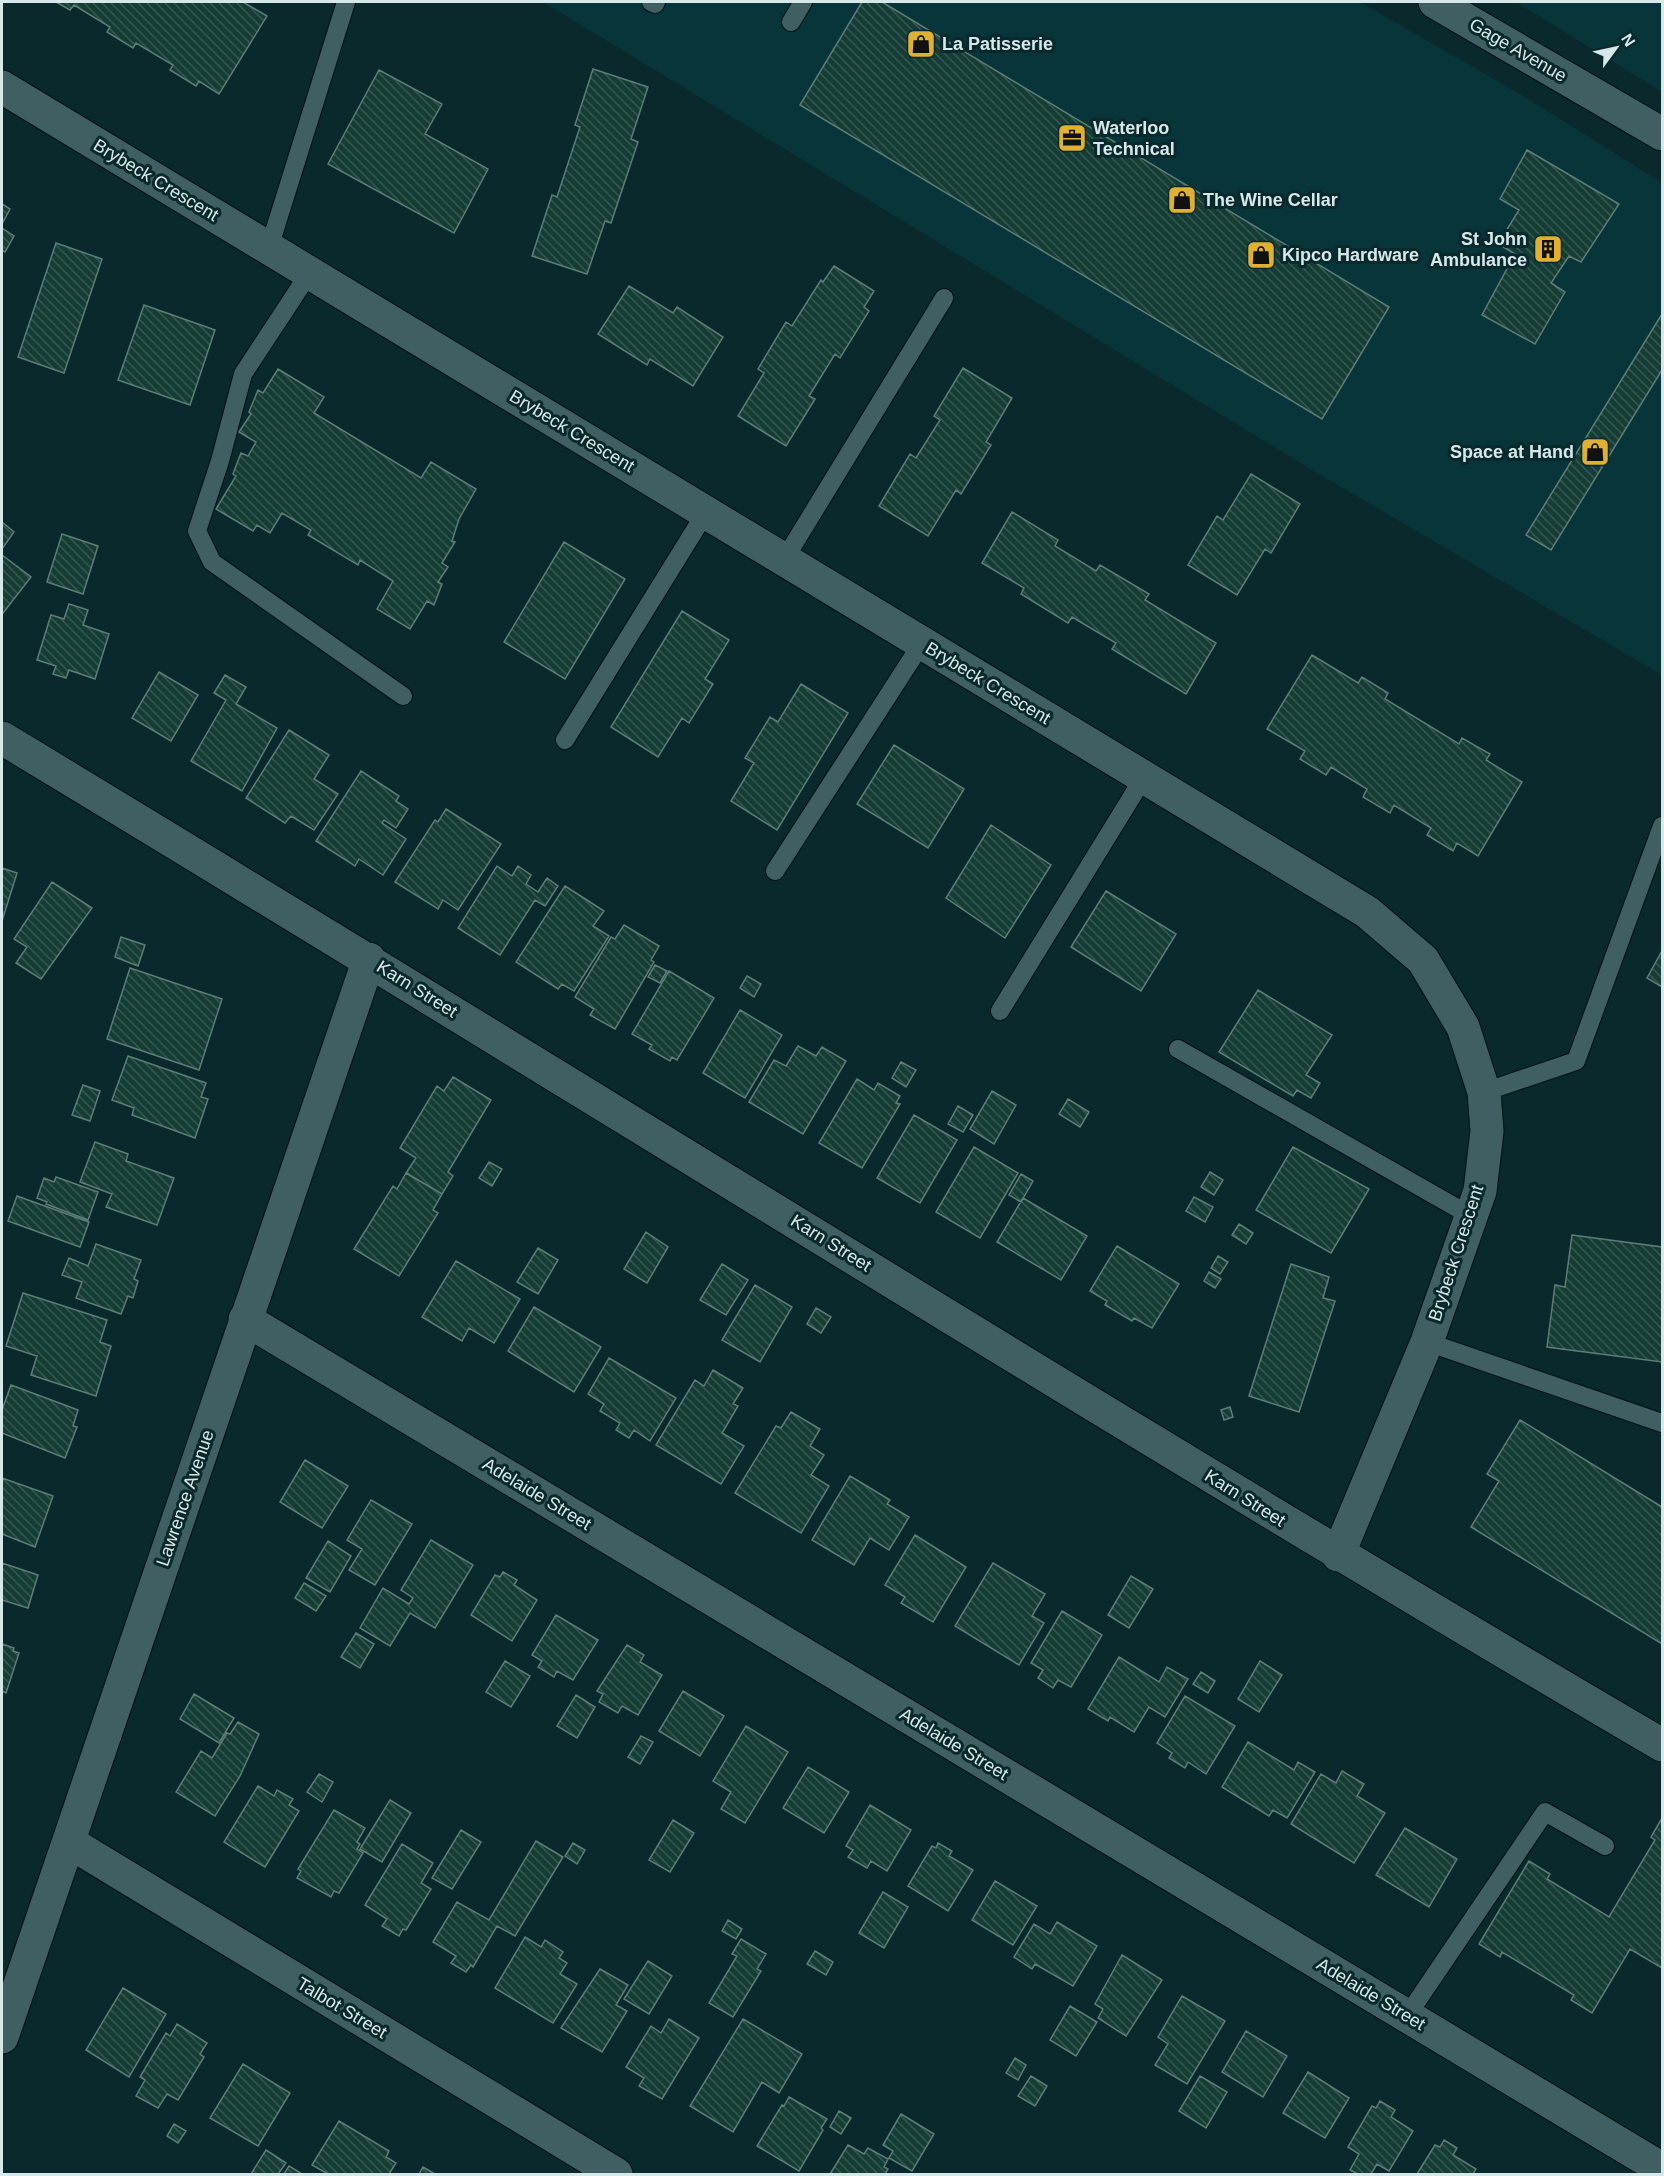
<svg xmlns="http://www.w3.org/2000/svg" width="1664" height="2176" font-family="Helvetica,sans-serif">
<defs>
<pattern id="building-back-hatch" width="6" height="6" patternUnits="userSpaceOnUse" patternTransform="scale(1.5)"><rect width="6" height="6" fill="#153c35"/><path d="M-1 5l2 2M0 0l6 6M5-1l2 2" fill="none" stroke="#365852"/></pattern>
</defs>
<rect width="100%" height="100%" fill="#09292c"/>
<path fill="#073539" d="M 543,2 L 1360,2 L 1522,95 L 1662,183 L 1662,675 L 1307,467 Z
M 1516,2 L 1662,2 L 1662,92 Z"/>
<path fill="url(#building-back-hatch)" stroke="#5e7d77" stroke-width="1.5" d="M 56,2 L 243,2 L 267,16 L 219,94 L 199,81 L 196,86 L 170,70 L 173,65 L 136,43 L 133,48 L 107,32 L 110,27 L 74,5 L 70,10 Z
M 862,2 L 882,2 L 1389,307 L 1322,419 L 800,105 Z
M 593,69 L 648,87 L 631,139 L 638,142 L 611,223 L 605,221 L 587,274 L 532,256 L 552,195 L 557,197 L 580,127 L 575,125 Z
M 379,70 L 442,104 L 425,134 L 488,169 L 454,233 L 328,164 Z
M 1527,150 L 1619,204 L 1581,262 L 1569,256 L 1551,283 L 1565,292 L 1535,344 L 1482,315 L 1515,254 L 1498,244 L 1519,210 L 1500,199 Z
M 2,204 L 10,209 L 2,224 Z
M 2,228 L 14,236 L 5,252 L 2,250 Z
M 56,243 L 102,259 L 64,373 L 18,357 Z
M 834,266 L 874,291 L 864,307 L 869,311 L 840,358 L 835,354 L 809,396 L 815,399 L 786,446 L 738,416 L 764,373 L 758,369 L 786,322 L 792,326 L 821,280 L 823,282 Z
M 629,286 L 673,313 L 677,307 L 723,337 L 693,386 L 650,359 L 647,365 L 598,334 Z
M 144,305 L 215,330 L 190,405 L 118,380 Z
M 1662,314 L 1662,370 L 1551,550 L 1526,535 Z
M 963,368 L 1012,398 L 986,442 L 991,445 L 961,494 L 956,490 L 928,536 L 879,506 L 910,454 L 916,458 L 940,420 L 934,416 Z
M 278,369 L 324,397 L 314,413 L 421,478 L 431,462 L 476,489 L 459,519 L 452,541 L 455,542 L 442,563 L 448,567 L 438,582 L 442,584 L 434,605 L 427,601 L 410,629 L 377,609 L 393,581 L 360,560 L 358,565 L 308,535 L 311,530 L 282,513 L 270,533 L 257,525 L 253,531 L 216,509 L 236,476 L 233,474 L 241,453 L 248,456 L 256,442 L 239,432 L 251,414 L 249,412 L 258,390 L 263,393 Z
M 1251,474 L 1300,504 L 1271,553 L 1265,549 L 1237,595 L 1188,565 L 1217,516 L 1223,520 Z
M 1012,512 L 1058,540 L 1055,546 L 1096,571 L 1100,565 L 1149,594 L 1145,600 L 1216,643 L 1186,694 L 1112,649 L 1116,643 L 1072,617 L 1068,623 L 1021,594 L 1024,588 L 982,563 Z
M 2,522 L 14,532 L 2,549 Z
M 62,534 L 98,546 L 83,594 L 47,582 Z
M 564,542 L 625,579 L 565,679 L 504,642 Z
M 2,555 L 31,577 L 3,613 L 2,612 Z
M 69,604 L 88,610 L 83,625 L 109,634 L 95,679 L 69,670 L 66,678 L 53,674 L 56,666 L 37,660 L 51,615 L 64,619 Z
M 682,611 L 729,640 L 705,679 L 713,684 L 689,723 L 682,718 L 658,757 L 611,727 Z
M 1312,655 L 1358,683 L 1362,677 L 1388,693 L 1385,699 L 1459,744 L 1462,738 L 1490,754 L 1486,760 L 1522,782 L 1478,856 L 1457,843 L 1453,851 L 1427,835 L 1431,828 L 1394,805 L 1390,813 L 1363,797 L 1367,789 L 1331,767 L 1326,775 L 1300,759 L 1305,751 L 1267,729 Z
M 159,672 L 198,695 L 171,741 L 132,718 Z
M 225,675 L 246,687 L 236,704 L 277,728 L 242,791 L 191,761 L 226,700 L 214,693 Z
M 801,684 L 848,713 L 777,830 L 731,801 L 754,763 L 745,758 L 770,717 L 778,722 Z
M 289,730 L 329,755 L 314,779 L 338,794 L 314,830 L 291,816 L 285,823 L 246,798 Z
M 894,745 L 964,789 L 928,848 L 857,804 Z
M 361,771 L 399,796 L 396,801 L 408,809 L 396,828 L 384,820 L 382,823 L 406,839 L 383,875 L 359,859 L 355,866 L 316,841 Z
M 446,809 L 501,844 L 458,910 L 443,900 L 438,909 L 395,882 L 435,820 L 438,822 Z
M 991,825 L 1051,865 L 1005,938 L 946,898 Z
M 497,866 L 512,876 L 518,866 L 531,875 L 526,884 L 538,892 L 547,878 L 558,886 L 545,906 L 535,900 L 500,955 L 458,928 Z
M 2,868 L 17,873 L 2,921 Z
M 52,882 L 92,908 L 41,979 L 16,963 L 27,947 L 14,939 Z
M 565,886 L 604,911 L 593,926 L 609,936 L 574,991 L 562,984 L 558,989 L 516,962 Z
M 1106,891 L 1176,934 L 1141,991 L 1071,947 Z
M 624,925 L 659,946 L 651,960 L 654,962 L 615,1029 L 590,1015 L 594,1009 L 575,997 L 611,937 L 615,939 Z
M 121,937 L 145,945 L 138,966 L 115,957 Z
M 1662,951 L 1662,987 L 1647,978 Z
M 655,965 L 667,971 L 660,983 L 648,977 Z
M 130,968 L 222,999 L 199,1070 L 107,1039 Z
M 669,971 L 714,998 L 677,1060 L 672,1057 L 670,1061 L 649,1049 L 652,1045 L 632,1034 Z
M 747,976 L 761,984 L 754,997 L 740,988 Z
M 1258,990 L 1332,1035 L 1306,1075 L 1320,1083 L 1311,1098 L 1297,1090 L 1293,1096 L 1219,1052 Z
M 740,1010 L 782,1035 L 745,1098 L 703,1073 Z
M 798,1046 L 816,1056 L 822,1047 L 846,1061 L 803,1134 L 749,1102 L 774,1060 L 786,1066 Z
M 128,1056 L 206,1083 L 201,1097 L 208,1099 L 195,1138 L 132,1115 L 134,1108 L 112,1100 Z
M 901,1062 L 916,1070 L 906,1087 L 892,1078 Z
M 453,1077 L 491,1100 L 448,1172 L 453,1176 L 442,1194 L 406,1173 L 416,1158 L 400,1148 L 437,1086 L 444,1091 Z
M 857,1079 L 874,1090 L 878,1083 L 900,1096 L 896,1103 L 900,1104 L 862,1168 L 819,1143 Z
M 83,1085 L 100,1091 L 90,1121 L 72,1115 Z
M 992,1091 L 1016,1105 L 994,1144 L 970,1129 Z
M 1068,1099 L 1089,1112 L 1080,1127 L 1059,1114 Z
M 958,1106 L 973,1115 L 963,1132 L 948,1124 Z
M 914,1115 L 957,1140 L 920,1203 L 877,1178 Z
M 95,1142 L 128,1154 L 126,1161 L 174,1178 L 157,1225 L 106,1207 L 112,1194 L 80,1182 Z
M 974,1147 L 1018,1173 L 980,1238 L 936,1212 Z
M 1293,1147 L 1369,1189 L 1331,1253 L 1256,1210 Z
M 489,1162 L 502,1169 L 492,1186 L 479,1178 Z
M 1210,1172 L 1223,1180 L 1214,1195 L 1201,1187 Z
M 406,1173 L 442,1194 L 433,1210 L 438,1213 L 399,1276 L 354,1249 L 393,1186 L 397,1189 Z
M 1021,1174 L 1033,1181 L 1021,1202 L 1009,1195 Z
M 56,1177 L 98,1192 L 88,1220 L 46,1204 L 47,1202 L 37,1198 L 44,1178 L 54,1182 Z
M 17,1196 L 89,1222 L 80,1247 L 8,1221 Z
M 1194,1197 L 1213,1207 L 1205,1222 L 1186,1211 Z
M 1023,1198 L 1087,1236 L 1061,1280 L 997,1242 Z
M 1239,1224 L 1253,1233 L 1246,1244 L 1232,1235 Z
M 646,1232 L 668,1247 L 647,1283 L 624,1269 Z
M 1572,1235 L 1662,1247 L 1662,1362 L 1547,1347 L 1555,1285 L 1565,1287 Z
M 96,1244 L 141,1260 L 134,1279 L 138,1281 L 133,1298 L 128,1296 L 121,1314 L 76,1298 L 82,1282 L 62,1275 L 69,1258 L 88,1266 Z
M 1117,1246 L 1179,1284 L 1152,1328 L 1134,1318 L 1132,1321 L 1105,1305 L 1107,1301 L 1090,1291 Z
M 538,1248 L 558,1260 L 538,1294 L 517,1282 Z
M 1218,1256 L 1228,1262 L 1220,1274 L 1211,1268 Z
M 456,1261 L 520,1299 L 494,1343 L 469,1328 L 462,1341 L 422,1317 Z
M 722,1264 L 748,1280 L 726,1315 L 700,1300 Z
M 1291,1264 L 1329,1277 L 1323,1298 L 1335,1301 L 1299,1412 L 1249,1396 Z
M 1209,1272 L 1221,1279 L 1215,1288 L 1204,1281 Z
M 755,1285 L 792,1307 L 760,1362 L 722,1340 Z
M 23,1293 L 107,1320 L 100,1342 L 111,1346 L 96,1396 L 31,1375 L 37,1356 L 6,1346 Z
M 534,1307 L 601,1347 L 574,1392 L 508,1351 Z
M 816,1308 L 831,1317 L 821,1333 L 807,1324 Z
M 609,1358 L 676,1398 L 650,1441 L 634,1430 L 629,1438 L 616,1430 L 620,1423 L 600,1411 L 604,1404 L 588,1394 Z
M 713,1370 L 743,1388 L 733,1404 L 738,1406 L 722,1433 L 744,1446 L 721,1484 L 656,1445 L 695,1380 L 704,1386 Z
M 11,1385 L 78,1410 L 73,1426 L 77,1427 L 65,1458 L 2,1433 L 2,1410 Z
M 1230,1407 L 1233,1417 L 1224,1420 L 1221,1410 Z
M 791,1412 L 820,1429 L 810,1446 L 824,1455 L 811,1475 L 829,1486 L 801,1533 L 735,1493 L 776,1426 L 781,1428 Z
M 1520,1420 L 1662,1507 L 1662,1644 L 1471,1527 L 1499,1481 L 1487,1474 Z
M 305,1460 L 348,1486 L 322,1528 L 280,1502 Z
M 850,1476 L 890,1500 L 887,1504 L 909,1517 L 889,1550 L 870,1538 L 854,1565 L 812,1540 Z
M 2,1478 L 53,1496 L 35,1547 L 2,1534 Z
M 371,1500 L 412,1524 L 375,1585 L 349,1570 L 362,1549 L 347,1540 Z
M 915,1535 L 966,1567 L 933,1622 L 901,1603 L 905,1597 L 885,1585 Z
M 431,1540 L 473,1565 L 435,1628 L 410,1613 L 390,1646 L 360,1628 L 383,1588 L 409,1604 L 413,1598 L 401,1590 Z
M 328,1541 L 351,1556 L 330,1592 L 306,1578 Z
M 2,1563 L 38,1575 L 28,1608 L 2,1600 Z
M 993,1563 L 1045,1594 L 1032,1616 L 1044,1623 L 1019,1665 L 955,1626 Z
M 503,1572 L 517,1580 L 514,1585 L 537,1600 L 512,1641 L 471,1615 L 495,1575 L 500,1577 Z
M 1131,1576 L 1153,1589 L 1129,1628 L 1108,1615 Z
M 304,1583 L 326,1596 L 316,1611 L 295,1598 Z
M 1062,1611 L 1102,1635 L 1071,1687 L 1058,1680 L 1053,1688 L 1038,1678 L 1043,1670 L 1031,1663 Z
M 556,1615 L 598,1640 L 573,1680 L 557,1671 L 554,1677 L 538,1667 L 542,1661 L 532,1655 Z
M 356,1633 L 374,1644 L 360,1668 L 341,1657 Z
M 2,1644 L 14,1648 L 13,1651 L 19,1653 L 6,1693 L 2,1691 Z
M 627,1645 L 644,1655 L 640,1662 L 662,1675 L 638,1715 L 622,1706 L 618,1713 L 599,1702 L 603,1694 L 597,1691 Z
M 1119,1657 L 1159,1682 L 1167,1667 L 1188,1679 L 1165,1717 L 1149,1707 L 1134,1732 L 1110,1717 L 1108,1721 L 1088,1709 Z
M 505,1661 L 530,1676 L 511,1707 L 486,1692 Z
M 1260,1661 L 1282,1675 L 1259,1712 L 1238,1699 Z
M 1201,1672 L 1215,1681 L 1208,1693 L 1193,1684 Z
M 683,1691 L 724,1716 L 700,1756 L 659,1731 Z
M 194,1694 L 234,1718 L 219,1743 L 180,1719 Z
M 576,1695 L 595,1707 L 577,1738 L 557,1726 Z
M 1185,1696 L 1235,1726 L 1206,1774 L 1188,1762 L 1185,1768 L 1169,1758 L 1172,1753 L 1157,1743 Z
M 238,1722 L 259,1734 L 240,1776 L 215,1816 L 176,1792 L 201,1751 L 212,1758 L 227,1733 L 230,1734 Z
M 746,1726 L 788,1752 L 745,1823 L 721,1809 L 731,1792 L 713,1781 Z
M 641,1736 L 653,1742 L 640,1764 L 628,1757 Z
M 1248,1742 L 1294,1770 L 1298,1762 L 1315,1772 L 1287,1818 L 1273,1810 L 1269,1816 L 1222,1787 Z
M 808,1767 L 849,1792 L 824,1833 L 783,1808 Z
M 1342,1771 L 1364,1784 L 1357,1796 L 1385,1813 L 1354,1863 L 1291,1824 L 1321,1774 L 1336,1783 Z
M 319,1774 L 333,1782 L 322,1802 L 307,1792 Z
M 258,1786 L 274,1796 L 277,1790 L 293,1799 L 289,1805 L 299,1811 L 265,1867 L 224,1842 Z
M 390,1800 L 411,1813 L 382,1862 L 360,1849 Z
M 870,1805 L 911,1830 L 887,1871 L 871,1861 L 867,1868 L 848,1857 L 853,1850 L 846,1846 Z
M 334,1810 L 365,1828 L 357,1842 L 360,1844 L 357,1849 L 363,1853 L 339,1893 L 334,1891 L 331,1897 L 297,1878 L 301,1871 L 298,1869 Z
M 1662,1818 L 1662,1968 L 1630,1949 L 1592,2013 L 1571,2000 L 1574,1995 L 1502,1952 L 1500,1957 L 1479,1944 L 1529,1861 L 1550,1874 L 1547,1879 L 1609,1917 L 1655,1840 L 1651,1837 Z
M 673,1820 L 694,1833 L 670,1872 L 649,1860 Z
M 1405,1828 L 1457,1859 L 1429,1907 L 1376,1875 Z
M 461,1830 L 481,1842 L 452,1889 L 432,1878 Z
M 536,1841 L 563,1857 L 515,1936 L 497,1926 L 473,1967 L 471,1965 L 466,1972 L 451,1963 L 456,1956 L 433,1942 L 457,1902 L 489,1920 Z
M 573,1843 L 585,1850 L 577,1864 L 565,1856 Z
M 938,1843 L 952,1851 L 949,1856 L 973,1870 L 948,1911 L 908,1886 L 932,1846 L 936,1848 Z
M 402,1844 L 433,1863 L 421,1883 L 431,1889 L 406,1930 L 403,1929 L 399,1936 L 382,1926 L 387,1919 L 365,1905 Z
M 995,1881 L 1037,1906 L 1013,1945 L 972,1920 Z
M 883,1892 L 908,1907 L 884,1948 L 859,1933 Z
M 728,1920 L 742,1929 L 736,1939 L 722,1931 Z
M 1057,1922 L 1097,1946 L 1073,1986 L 1035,1964 L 1032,1969 L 1014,1957 L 1034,1924 L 1050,1934 Z
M 525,1937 L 541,1947 L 545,1940 L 563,1952 L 559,1958 L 567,1963 L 560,1974 L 577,1984 L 553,2023 L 495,1988 Z
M 741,1939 L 766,1954 L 757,1969 L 761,1971 L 733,2017 L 709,2003 L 737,1956 L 732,1954 Z
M 815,1951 L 833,1962 L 826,1975 L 807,1964 Z
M 1122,1955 L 1162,1980 L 1126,2036 L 1098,2018 L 1103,2009 L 1095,2004 Z
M 648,1961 L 672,1976 L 649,2014 L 624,1999 Z
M 600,1969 L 628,1985 L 616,2005 L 627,2011 L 602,2052 L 561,2028 Z
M 123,1988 L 166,2014 L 129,2077 L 86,2050 Z
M 1182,1996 L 1225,2021 L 1187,2084 L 1155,2065 L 1168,2044 L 1158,2037 Z
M 1070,2006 L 1097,2022 L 1076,2056 L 1050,2040 Z
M 669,2019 L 699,2038 L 662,2099 L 639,2086 L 644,2078 L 626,2067 L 651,2026 L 661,2033 Z
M 743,2019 L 802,2054 L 779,2093 L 762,2082 L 733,2132 L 690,2106 Z
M 177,2024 L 207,2043 L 200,2054 L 204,2057 L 178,2100 L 167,2094 L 158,2108 L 136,2096 L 145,2080 L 140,2077 L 166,2033 L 170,2036 Z
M 1246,2031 L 1287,2056 L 1263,2097 L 1222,2072 Z
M 1015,2058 L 1026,2065 L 1018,2080 L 1006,2073 Z
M 243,2064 L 290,2093 L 258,2146 L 210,2118 Z
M 1308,2072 L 1349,2098 L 1325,2138 L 1283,2113 Z
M 1031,2076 L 1047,2086 L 1035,2106 L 1018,2096 Z
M 1200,2076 L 1227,2092 L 1206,2128 L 1179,2111 Z
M 789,2097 L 827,2119 L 821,2128 L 823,2130 L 799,2171 L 757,2146 L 782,2105 L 784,2106 Z
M 1380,2101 L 1395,2110 L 1391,2117 L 1413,2131 L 1389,2171 L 1377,2164 L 1371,2174 L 1358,2174 L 1350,2170 L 1359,2154 L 1348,2147 L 1372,2106 L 1376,2108 Z
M 839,2111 L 851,2118 L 841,2134 L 830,2127 Z
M 901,2114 L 934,2134 L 912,2171 L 889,2158 L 893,2151 L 883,2145 Z
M 339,2121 L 389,2151 L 386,2157 L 396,2163 L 389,2174 L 328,2174 L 312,2165 Z
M 174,2124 L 186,2131 L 178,2143 L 167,2136 Z
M 1444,2140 L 1457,2148 L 1453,2155 L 1476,2169 L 1473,2174 L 1417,2174 L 1435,2145 L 1440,2147 Z
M 848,2145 L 864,2154 L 868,2148 L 888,2159 L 884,2167 L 888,2169 L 885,2174 L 830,2174 Z
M 266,2150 L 286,2163 L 278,2174 L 251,2174 Z
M 289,2166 L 302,2174 L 284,2174 Z
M 423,2167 L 435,2174 L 419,2174 Z"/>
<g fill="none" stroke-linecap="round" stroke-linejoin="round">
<g stroke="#001113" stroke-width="20">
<path id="lane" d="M 651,2 L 655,4 L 656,2
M 791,22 L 803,2
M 269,248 L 346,2
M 310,272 L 243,374 L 220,461 L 197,531 L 212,562 L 403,696
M 784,560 L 944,298
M 565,740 L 706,512
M 775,871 L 922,643
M 1000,1011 L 1144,777
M 1178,1049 L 1471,1216
M 1484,1092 L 1576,1061 L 1662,826
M 1427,1342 L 1662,1423
M 1407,2016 L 1545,1812 L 1605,1846"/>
</g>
<g stroke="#001113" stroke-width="35">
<path id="street" d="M 1435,2 L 1662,134
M 2,87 L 1367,912 L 1423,960 L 1463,1027 L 1484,1092 L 1487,1131 L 1480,1191 L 1427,1342 L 1338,1555
M 2,738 C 556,1072 1104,1418 1662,1745
M 245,1319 L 1662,2169
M 69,1842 L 616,2174
M 2,2037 L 369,959"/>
</g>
<use href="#lane" stroke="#405f63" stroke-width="18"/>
<use href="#street" stroke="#405f63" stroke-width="33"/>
</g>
<defs>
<g id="shop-square" transform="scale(1.5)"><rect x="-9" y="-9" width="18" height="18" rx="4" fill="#deb133" stroke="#09292c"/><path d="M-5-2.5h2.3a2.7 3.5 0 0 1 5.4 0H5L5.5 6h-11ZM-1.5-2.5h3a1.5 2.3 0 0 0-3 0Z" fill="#111"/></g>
<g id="office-square" transform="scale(1.5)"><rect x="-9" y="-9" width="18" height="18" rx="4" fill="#deb133" stroke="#09292c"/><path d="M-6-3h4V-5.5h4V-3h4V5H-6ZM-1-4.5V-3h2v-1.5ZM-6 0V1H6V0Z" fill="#111"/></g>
<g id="building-square" transform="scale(1.5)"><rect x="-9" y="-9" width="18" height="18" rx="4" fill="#deb133" stroke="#09292c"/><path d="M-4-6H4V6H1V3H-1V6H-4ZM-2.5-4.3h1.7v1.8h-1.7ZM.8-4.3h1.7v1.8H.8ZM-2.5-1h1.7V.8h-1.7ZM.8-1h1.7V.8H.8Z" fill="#111"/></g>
</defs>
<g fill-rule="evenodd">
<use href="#shop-square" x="921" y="44"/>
<use href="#office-square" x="1072" y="138"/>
<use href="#shop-square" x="1182" y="200"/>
<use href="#building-square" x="1548" y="249"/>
<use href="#shop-square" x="1261" y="255"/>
<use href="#shop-square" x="1595" y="452"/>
</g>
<g text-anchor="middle" stroke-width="6" stroke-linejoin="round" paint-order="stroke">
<g font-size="18" font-weight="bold" fill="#d7e8ea" stroke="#09292c" text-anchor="start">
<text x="942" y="50">La Patisserie</text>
<text x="1093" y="134">Waterloo<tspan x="1093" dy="21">Technical</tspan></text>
<text x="1203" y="206">The Wine Cellar</text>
<text x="1527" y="245" text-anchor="end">St John<tspan x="1527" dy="21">Ambulance</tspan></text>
<text x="1282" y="261">Kipco Hardware</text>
<text x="1574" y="458" text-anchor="end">Space at Hand</text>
</g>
<g font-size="18" fill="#d7e8ea" stroke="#09292c">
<text transform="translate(1518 50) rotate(30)" y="6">Gage Avenue</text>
<text transform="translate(156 180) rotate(31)" y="6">Brybeck Crescent</text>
<text transform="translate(572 431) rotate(31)" y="6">Brybeck Crescent</text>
<text transform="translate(988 683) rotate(31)" y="6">Brybeck Crescent</text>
<text transform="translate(417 989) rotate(32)" y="6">Karn Street</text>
<text transform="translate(831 1243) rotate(32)" y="6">Karn Street</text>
<text transform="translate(1456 1253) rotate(-72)" y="6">Brybeck Crescent</text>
<text transform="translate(537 1494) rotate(31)" y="6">Adelaide Street</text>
<text transform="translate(185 1498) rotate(-71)" y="6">Lawrence Avenue</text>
<text transform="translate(1245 1498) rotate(32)" y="6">Karn Street</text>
<text transform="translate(954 1744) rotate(31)" y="6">Adelaide Street</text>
<text transform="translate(1371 1994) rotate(31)" y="6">Adelaide Street</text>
<text transform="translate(342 2008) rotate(31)" y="6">Talbot Street</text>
</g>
</g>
<rect width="1664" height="2176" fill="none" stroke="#d7e8ea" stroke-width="6"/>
<g transform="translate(1616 48) rotate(57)" stroke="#09292c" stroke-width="4.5" paint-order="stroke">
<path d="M0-4.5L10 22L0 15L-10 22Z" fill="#d7e8ea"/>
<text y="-9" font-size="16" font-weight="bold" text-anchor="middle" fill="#d7e8ea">N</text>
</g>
</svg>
